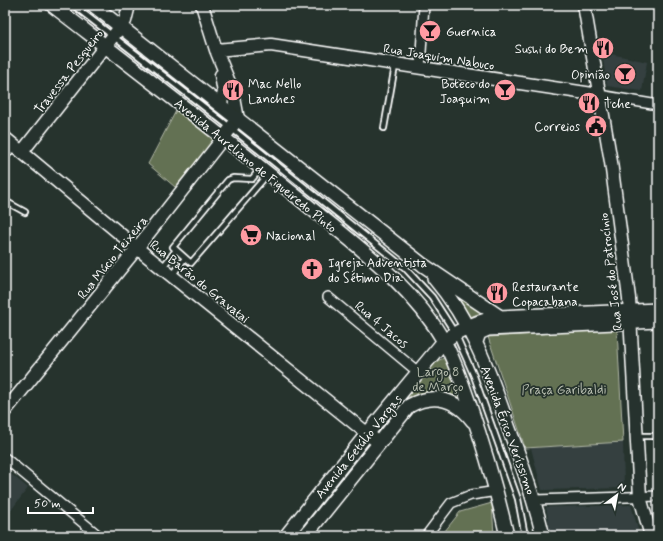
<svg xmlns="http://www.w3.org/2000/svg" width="663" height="541" font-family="Mynerve,sans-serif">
<rect width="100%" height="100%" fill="#26332d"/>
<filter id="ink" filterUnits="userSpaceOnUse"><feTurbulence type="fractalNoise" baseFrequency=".025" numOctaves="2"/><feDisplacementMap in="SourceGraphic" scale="8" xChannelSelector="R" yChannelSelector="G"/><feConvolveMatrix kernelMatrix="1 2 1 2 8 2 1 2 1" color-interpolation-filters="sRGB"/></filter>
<g filter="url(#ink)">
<path fill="#344141" d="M 602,52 L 647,62 L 642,91 L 607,86 Z
M 623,442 L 624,488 L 542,490 L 531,448 Z
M 5,469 L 28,488 L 5,518 Z
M 631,505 L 640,536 L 551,536 L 546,507 Z"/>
<path fill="#647152" stroke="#b2b8a8" d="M 178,107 L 217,137 L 175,187 L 148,164 Z
M 453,291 L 483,312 L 470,317 Z
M 617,329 L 623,442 L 525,448 L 488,337 Z
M 447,357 L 459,398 L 431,391 L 405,398 L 434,362 Z
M 492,503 L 494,536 L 441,536 L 460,512 Z"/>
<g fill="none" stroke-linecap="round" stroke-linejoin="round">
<g stroke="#fff" stroke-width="8">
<path id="service" d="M 73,5 L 231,128 L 405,268 L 432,297 L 455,333 L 474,376 L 518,499 L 525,536
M 384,128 L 395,66
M 5,158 L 14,147
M 260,169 L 252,179 L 233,178 L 228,180 L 173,247 L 191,263 L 267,175
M 5,201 L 25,212
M 162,268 L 176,250
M 172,276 L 185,258
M 637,436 L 658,436"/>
</g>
<g stroke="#fff" stroke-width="12">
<path id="minor" d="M 420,68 L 424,5
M 599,95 L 658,105
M 328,297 L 418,372
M 5,458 L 99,536
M 535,500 L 658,496
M 426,536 L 451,503 L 471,495 L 497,491"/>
</g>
<g stroke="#fff" stroke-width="15">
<path id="tertiary" d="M 584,5 L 611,162 L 629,298 L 640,497 L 651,536
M 216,50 L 271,45 L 599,95
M 220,105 L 224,93 L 221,75
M 5,138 L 137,248 L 379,443
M 22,152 L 125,21 L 129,5
M 5,411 L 137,248 L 238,119 L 233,92 L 216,50 L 202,5"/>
</g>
<g stroke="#fff" stroke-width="16">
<path id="secondary" d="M 52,5 C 135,69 219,133 301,200 C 353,243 411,283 445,343 C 455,362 462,383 469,403 C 484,447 497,491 507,536
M 93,5 L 423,265 L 500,317
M 434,278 C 471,321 490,373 508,426 C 522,463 534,498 543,536
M 476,342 L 479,333 L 488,329 L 658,321
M 286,536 L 367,434 L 444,341 C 462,328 479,320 500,317 L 658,310
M 305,536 L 409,406 C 434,392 456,399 473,421"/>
</g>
<use href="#service" stroke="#26332d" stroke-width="4.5"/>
<use href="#minor" stroke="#26332d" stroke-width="9"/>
<use href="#tertiary" stroke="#26332d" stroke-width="12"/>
<use href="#secondary" stroke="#26332d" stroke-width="13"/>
</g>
</g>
<defs>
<g id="bar-disc" transform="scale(1.15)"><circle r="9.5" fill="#ff9aa2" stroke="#26332d"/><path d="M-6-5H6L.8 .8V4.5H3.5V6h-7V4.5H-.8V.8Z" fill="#111"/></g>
<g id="restaurant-disc" transform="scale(1.15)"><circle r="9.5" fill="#ff9aa2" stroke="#26332d"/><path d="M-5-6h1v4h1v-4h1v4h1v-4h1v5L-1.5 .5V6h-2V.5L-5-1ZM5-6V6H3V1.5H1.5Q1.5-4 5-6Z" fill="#111"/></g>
<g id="civic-disc" transform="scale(1.15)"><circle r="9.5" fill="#ff9aa2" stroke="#26332d"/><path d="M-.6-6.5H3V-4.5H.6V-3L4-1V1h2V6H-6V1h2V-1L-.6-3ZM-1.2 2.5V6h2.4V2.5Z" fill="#111"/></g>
<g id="supermarket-disc" transform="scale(1.15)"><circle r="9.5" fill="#ff9aa2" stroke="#26332d"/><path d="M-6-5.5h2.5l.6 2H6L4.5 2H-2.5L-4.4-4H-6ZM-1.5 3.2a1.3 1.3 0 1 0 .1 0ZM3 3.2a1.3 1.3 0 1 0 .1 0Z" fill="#111"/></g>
<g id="church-disc" transform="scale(1.15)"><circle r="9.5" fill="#ff9aa2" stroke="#26332d"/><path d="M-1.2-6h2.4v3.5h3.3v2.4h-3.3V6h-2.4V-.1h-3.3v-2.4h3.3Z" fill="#111"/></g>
</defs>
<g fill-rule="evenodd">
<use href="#bar-disc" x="430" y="31"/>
<use href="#restaurant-disc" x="603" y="48"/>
<use href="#bar-disc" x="625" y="74"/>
<use href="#restaurant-disc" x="233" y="90"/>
<use href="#bar-disc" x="505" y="90"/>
<use href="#restaurant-disc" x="589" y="103"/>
<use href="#civic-disc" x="596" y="126"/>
<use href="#supermarket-disc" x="251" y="235"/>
<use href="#church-disc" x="312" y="269"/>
<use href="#restaurant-disc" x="497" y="293"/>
</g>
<g text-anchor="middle" stroke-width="3.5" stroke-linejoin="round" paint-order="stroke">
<g font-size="13" fill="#fff" stroke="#26332d" text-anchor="start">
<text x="446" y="36">Guernica</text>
<text x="588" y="53" text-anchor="end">Sushi do Bem</text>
<text x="610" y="79" text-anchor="end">Opinião</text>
<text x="248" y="88">Mac Nello<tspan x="248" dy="15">Lanches</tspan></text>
<text x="490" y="88" text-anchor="end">Boteco do<tspan x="490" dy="15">Joaquim</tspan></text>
<text x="604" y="108">Tche</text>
<text x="580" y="131" text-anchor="end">Correios</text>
<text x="266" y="240">Nacional</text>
<text x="328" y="267">Igreja Adventista<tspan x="328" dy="15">do Sétimo Dia</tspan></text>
<text x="512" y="291">Restaurante<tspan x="512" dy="15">Copacabana</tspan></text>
</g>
<g font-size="13" fill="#fff" stroke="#26332d">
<text transform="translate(439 56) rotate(9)" y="5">Rua Joaquim Nabuco</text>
<text transform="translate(68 71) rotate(-52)" y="5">Travessa Pesqueiro</text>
<text transform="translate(256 165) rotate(39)" y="5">Avenida Aureliano de Figueiredo Pinto</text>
<text transform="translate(112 257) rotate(-51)" y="5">Rua Múcio Teixeira</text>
<text transform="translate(610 272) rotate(-97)" y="5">Rua José do Patrocínio</text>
<text transform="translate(200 281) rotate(39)" y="5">Rua Barão do Gravatai</text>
<text transform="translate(382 324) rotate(40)" y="5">Rua 4 Jacos</text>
<text transform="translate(509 430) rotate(70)" y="5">Avenida Érico Veríssimo</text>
<text transform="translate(358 446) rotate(-51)" y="5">Avenida Getúlio Vargas</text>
</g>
<g font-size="13" fill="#b9bfb1" stroke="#26332d">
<text x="438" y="376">Largo 8<tspan x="438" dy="15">de Março</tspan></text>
<text x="564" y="394">Praça Garibaldi</text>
</g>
</g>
<rect width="663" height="541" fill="none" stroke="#26332d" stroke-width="20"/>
<rect x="10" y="10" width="643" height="521" fill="none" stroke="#fff" stroke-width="1.5" filter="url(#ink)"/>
<g transform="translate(617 495) rotate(32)" stroke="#26332d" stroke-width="3" paint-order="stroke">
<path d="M0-3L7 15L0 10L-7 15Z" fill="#ffffff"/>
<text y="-6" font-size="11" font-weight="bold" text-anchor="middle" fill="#ffffff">N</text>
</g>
<path d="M28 507v6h65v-6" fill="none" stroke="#ffffff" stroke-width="2"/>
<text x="34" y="507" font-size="12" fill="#ffffff" stroke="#26332d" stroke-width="3" paint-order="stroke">50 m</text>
</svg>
